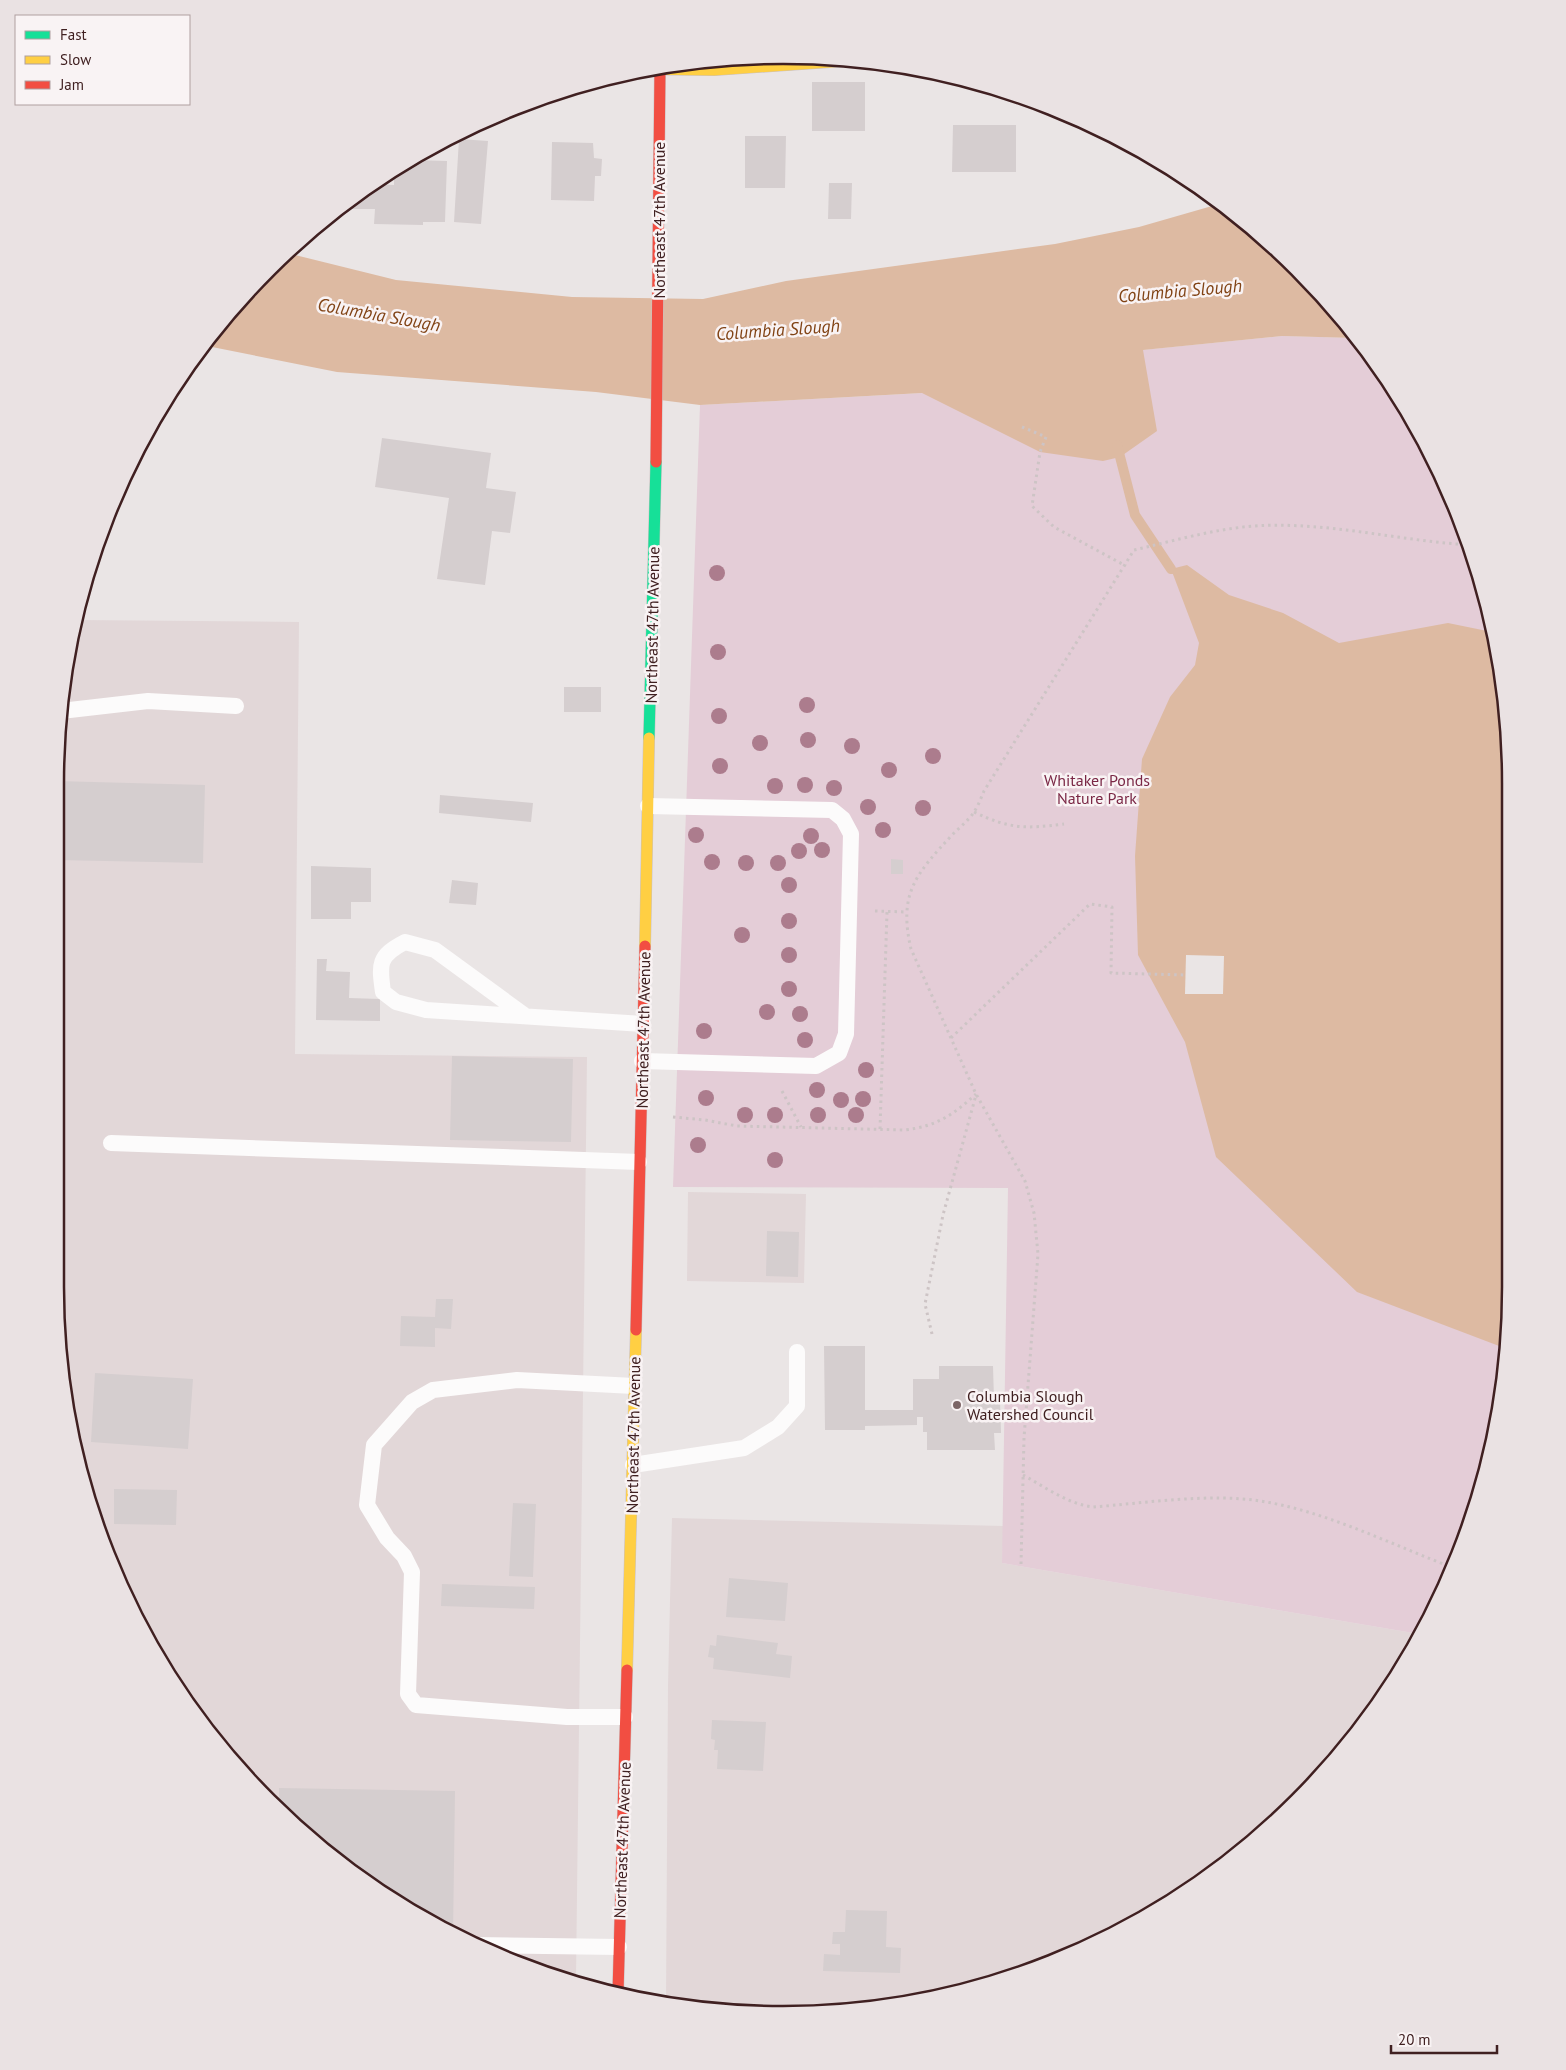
<svg xmlns="http://www.w3.org/2000/svg" width="1566" height="2070" font-family="'PT Sans',sans-serif">
<rect width="100%" height="100%" fill="#eae5e5"/>
<path fill="#e2d7d8" d="M 76,620 L 299,622 L 295,1054 L 587,1057 L 576,1979 L 461,1940 L 303,1834 L 206,1730 L 153,1651 L 80,1476 L 55,1287 L 57,736 Z
M 688,1192 L 806,1194 L 804,1283 L 687,1281 Z
M 672,1518 L 1004,1526 L 1002,1563 L 1419,1634 L 1388,1691 L 1298,1802 L 1188,1892 L 1105,1940 L 1017,1976 L 830,2013 L 666,2003 L 668,1685 Z"/>
<path fill="#e4cdd7" d="M 1282,336 L 1355,338 L 1388,378 L 1472,549 L 1505,688 L 1511,1287 L 1505,1382 L 1456,1565 L 1419,1634 L 1002,1563 L 1008,1188 L 673,1187 L 700,405 L 923,393 L 1142,350 Z"/>
<path fill="#ddbaa2" d="M 1219,204 L 1298,268 L 1355,338 L 1282,336 L 1143,350 L 1157,431 L 1120,457 L 1103,461 L 1040,452 L 922,393 L 700,405 L 596,392 L 337,372 L 202,345 L 268,268 L 287,253 L 396,280 L 572,297 L 703,299 L 786,281 L 1055,244 L 1139,227 Z
M 1187,565 L 1229,595 L 1283,613 L 1339,643 L 1448,623 L 1492,632 L 1505,688 L 1511,1287 L 1507,1349 L 1357,1292 L 1216,1157 L 1185,1042 L 1138,955 L 1135,856 L 1142,759 L 1170,697 L 1195,665 L 1199,643 L 1171,569 Z"/>
<path fill="#eae5e5" d="M 1186,955 L 1224,956 L 1223,994 L 1185,994 Z"/>
<g fill="none" stroke-linecap="round" stroke-linejoin="round">
<path stroke="#ddbaa2" stroke-width="10" d="M 1117,445 L 1135,515 L 1171,569"/>
</g>
<path fill="#d5cecf" d="M 812,82 L 865,82 L 865,131 L 812,131 Z
M 953,125 L 1016,125 L 1016,172 L 952,172 Z
M 745,136 L 786,136 L 785,188 L 745,188 Z
M 459,139 L 488,141 L 481,224 L 454,222 Z
M 552,142 L 593,143 L 594,158 L 602,159 L 601,176 L 595,176 L 594,201 L 551,200 Z
M 412,160 L 447,161 L 445,222 L 423,222 L 423,225 L 374,224 L 375,209 L 352,209 L 352,199 L 370,184 L 394,185 L 394,169 Z
M 829,183 L 852,183 L 851,219 L 828,219 Z
M 382,438 L 491,453 L 486,488 L 516,492 L 510,533 L 492,531 L 485,585 L 437,579 L 449,498 L 375,487 Z
M 564,687 L 601,687 L 601,712 L 564,712 Z
M 56,781 L 205,785 L 203,863 L 56,860 Z
M 440,795 L 533,803 L 531,822 L 439,813 Z
M 891,859 L 903,860 L 903,874 L 891,874 Z
M 311,866 L 371,868 L 371,902 L 351,902 L 351,919 L 311,919 Z
M 452,880 L 478,883 L 476,905 L 449,903 Z
M 317,959 L 327,959 L 326,971 L 350,972 L 349,998 L 380,999 L 380,1021 L 316,1020 Z
M 452,1056 L 573,1059 L 571,1142 L 450,1140 Z
M 767,1231 L 799,1232 L 798,1277 L 766,1276 Z
M 436,1299 L 453,1299 L 451,1329 L 435,1328 L 435,1347 L 400,1346 L 401,1316 L 435,1317 Z
M 824,1346 L 865,1346 L 865,1410 L 913,1410 L 913,1379 L 939,1379 L 939,1366 L 993,1366 L 994,1400 L 1000,1401 L 1001,1433 L 994,1433 L 995,1450 L 927,1450 L 927,1432 L 923,1432 L 923,1417 L 917,1417 L 917,1425 L 865,1426 L 865,1430 L 825,1430 Z
M 95,1373 L 193,1379 L 188,1449 L 91,1442 Z
M 114,1489 L 177,1490 L 176,1525 L 114,1524 Z
M 513,1503 L 536,1504 L 533,1577 L 509,1576 Z
M 729,1578 L 788,1583 L 785,1621 L 726,1617 Z
M 442,1584 L 535,1587 L 534,1609 L 441,1606 Z
M 717,1635 L 778,1643 L 776,1654 L 792,1656 L 790,1678 L 713,1669 L 714,1658 L 708,1657 L 710,1645 L 716,1646 Z
M 712,1720 L 766,1722 L 763,1771 L 717,1769 L 718,1750 L 714,1750 L 715,1740 L 711,1739 Z
M 279,1788 L 455,1791 L 453,1935 L 303,1834 L 279,1809 Z
M 846,1910 L 887,1911 L 886,1947 L 901,1948 L 900,1973 L 823,1971 L 824,1954 L 840,1955 L 840,1944 L 832,1944 L 833,1932 L 845,1932 Z"/>
<g fill="none" stroke-linecap="round" stroke-linejoin="round">
<g stroke="#cac0c1" stroke-width="12">
<path id="fast" d="M 649,738 L 656,462"/>
</g>
<g stroke="#cac0c1" stroke-width="12">
<path id="slow" d="M 640,69 L 714,70 L 844,61
M 645,946 L 649,738
M 627,1670 L 636,1330"/>
</g>
<g stroke="#cac0c1" stroke-width="12">
<path id="jam" d="M 656,462 L 660,67
M 636,1330 L 645,946
M 618,1993 L 627,1670"/>
</g>
<path stroke="#cdc4c5" stroke-width="3" stroke-dasharray="2.5 4" stroke-linecap="butt" d="M 1022,427 L 1046,437 L 1040,452 L 1032,506 L 1054,527 L 1126,566
M 974,812 C 1010,829 1025,829 1064,824
M 875,911 L 907,912
M 951,1038 L 1090,904 L 1112,907 L 1111,973 L 1186,975
M 782,1091 L 801,1127
M 673,1117 L 705,1120 L 737,1126 L 905,1130 C 937,1126 953,1115 976,1094
M 880,1129 L 887,912
M 932,1334 L 925,1304 L 943,1215 L 976,1095
M 1023,1475 C 1045,1487 1068,1504 1093,1507 C 1145,1503 1210,1493 1260,1501 C 1326,1511 1392,1545 1454,1568
M 1021,1564 L 1024,1438 L 1038,1254 L 1034,1213 L 1025,1181 L 976,1094 L 911,949 C 898,893 916,874 953,834 C 960,827 969,820 974,812 C 978,806 981,798 984,791 L 1134,550 C 1173,541 1214,529 1254,526 C 1326,521 1399,541 1471,545"/>
<path stroke="#fcfbfb" stroke-width="16" d="M 61,711 L 148,701 L 236,706
M 524,1015 L 435,950 L 405,942 C 378,956 379,964 383,992 L 396,1002 L 426,1010 L 643,1024
M 642,1061 L 816,1066 L 839,1053 L 846,1034 L 851,834 L 843,819 L 832,810 L 648,806
M 111,1143 L 639,1162
M 633,1465 L 744,1448 L 778,1427 L 797,1406 L 797,1352
M 625,1717 L 567,1717 L 416,1705 L 408,1694 L 412,1572 L 404,1556 L 387,1538 L 367,1505 L 374,1445 L 412,1402 L 433,1390 L 517,1380 L 634,1386
M 475,1945 L 619,1947"/>
<use href="#fast" stroke="#16e098" stroke-width="11"/>
<use href="#slow" stroke="#ffcf43" stroke-width="11"/>
<use href="#jam" stroke="#f24e42" stroke-width="11"/>
</g>
<g fill="#ac7c8d">
<circle cx="717" cy="573" r="8"/>
<circle cx="718" cy="652" r="8"/>
<circle cx="807" cy="705" r="8"/>
<circle cx="719" cy="716" r="8"/>
<circle cx="808" cy="740" r="8"/>
<circle cx="760" cy="743" r="8"/>
<circle cx="852" cy="746" r="8"/>
<circle cx="933" cy="756" r="8"/>
<circle cx="720" cy="766" r="8"/>
<circle cx="889" cy="770" r="8"/>
<circle cx="805" cy="785" r="8"/>
<circle cx="775" cy="786" r="8"/>
<circle cx="834" cy="788" r="8"/>
<circle cx="868" cy="807" r="8"/>
<circle cx="923" cy="808" r="8"/>
<circle cx="883" cy="830" r="8"/>
<circle cx="696" cy="835" r="8"/>
<circle cx="811" cy="836" r="8"/>
<circle cx="822" cy="850" r="8"/>
<circle cx="799" cy="851" r="8"/>
<circle cx="712" cy="862" r="8"/>
<circle cx="746" cy="863" r="8"/>
<circle cx="778" cy="863" r="8"/>
<circle cx="789" cy="885" r="8"/>
<circle cx="789" cy="921" r="8"/>
<circle cx="742" cy="935" r="8"/>
<circle cx="789" cy="955" r="8"/>
<circle cx="789" cy="989" r="8"/>
<circle cx="767" cy="1012" r="8"/>
<circle cx="800" cy="1014" r="8"/>
<circle cx="704" cy="1031" r="8"/>
<circle cx="805" cy="1040" r="8"/>
<circle cx="866" cy="1070" r="8"/>
<circle cx="817" cy="1090" r="8"/>
<circle cx="706" cy="1098" r="8"/>
<circle cx="863" cy="1099" r="8"/>
<circle cx="841" cy="1100" r="8"/>
<circle cx="745" cy="1115" r="8"/>
<circle cx="775" cy="1115" r="8"/>
<circle cx="818" cy="1115" r="8"/>
<circle cx="856" cy="1115" r="8"/>
<circle cx="698" cy="1145" r="8"/>
<circle cx="775" cy="1160" r="8"/>
</g>
<circle fill="#7c6566" stroke="#f9f3f4" stroke-width="2" cx="957" cy="1405" r="5"/>
<g text-anchor="middle" stroke-width="5" stroke-linejoin="round" paint-order="stroke">
<g font-size="16" fill="#402021" stroke="#f9f3f4">
<text transform="translate(659 220) rotate(-90)" y="6">Northeast 47th Avenue</text>
<text transform="translate(652 625) rotate(-89)" y="6">Northeast 47th Avenue</text>
<text transform="translate(643 1030) rotate(-89)" y="6">Northeast 47th Avenue</text>
<text transform="translate(633 1435) rotate(-89)" y="6">Northeast 47th Avenue</text>
<text transform="translate(622 1840) rotate(-88)" y="6">Northeast 47th Avenue</text>
</g>
<g font-size="16" fill="#7a2745" stroke="#f9f3f4">
<text x="1097" y="786">Whitaker Ponds<tspan x="1097" dy="18">Nature Park</tspan></text>
</g>
<g font-size="16" fill="#402021" stroke="#f9f3f4" text-anchor="start">
<text x="967" y="1402">Columbia Slough<tspan x="967" dy="18">Watershed Council</tspan></text>
</g>
<g font-size="18" font-style="italic" fill="#814315" stroke="#f9f3f4">
<text transform="translate(1180 291) rotate(-5)" y="6">Columbia Slough</text>
<text transform="translate(379 315) rotate(10)" y="6">Columbia Slough</text>
<text transform="translate(778 330) rotate(-4)" y="6">Columbia Slough</text>
</g>
</g>
<path d="M0 0H1566V2070H0ZM783 64H783A719 719 0 0 1 1502 783V1287A719 719 0 0 1 783 2006H783A719 719 0 0 1 64 1287V783A719 719 0 0 1 783 64Z" fill="#eae2e3" fill-rule="evenodd"/>
<path fill="none" stroke="#402021" stroke-width="2.5" d="M783 64H783A719 719 0 0 1 1502 783V1287A719 719 0 0 1 783 2006H783A719 719 0 0 1 64 1287V783A719 719 0 0 1 783 64Z"/>
<rect x="15" y="15" width="175" height="90" fill="#f9f3f4" stroke="#af9fa0"/>
<rect x="25" y="31" width="25" height="8" fill="#16e098" stroke="#af9fa0"/>
<text x="60" y="40" font-size="15" fill="#402021">Fast</text>
<rect x="25" y="56" width="25" height="8" fill="#ffcf43" stroke="#af9fa0"/>
<text x="60" y="65" font-size="15" fill="#402021">Slow</text>
<rect x="25" y="81" width="25" height="8" fill="#f24e42" stroke="#af9fa0"/>
<text x="60" y="90" font-size="15" fill="#402021">Jam</text>
<path d="M1391 2045v8h106v-8" fill="none" stroke="#402021" stroke-width="2.5"/>
<text x="1398" y="2045" font-size="15" fill="#402021" stroke="#f9f3f4" stroke-width="4" paint-order="stroke">20 m</text>
</svg>
